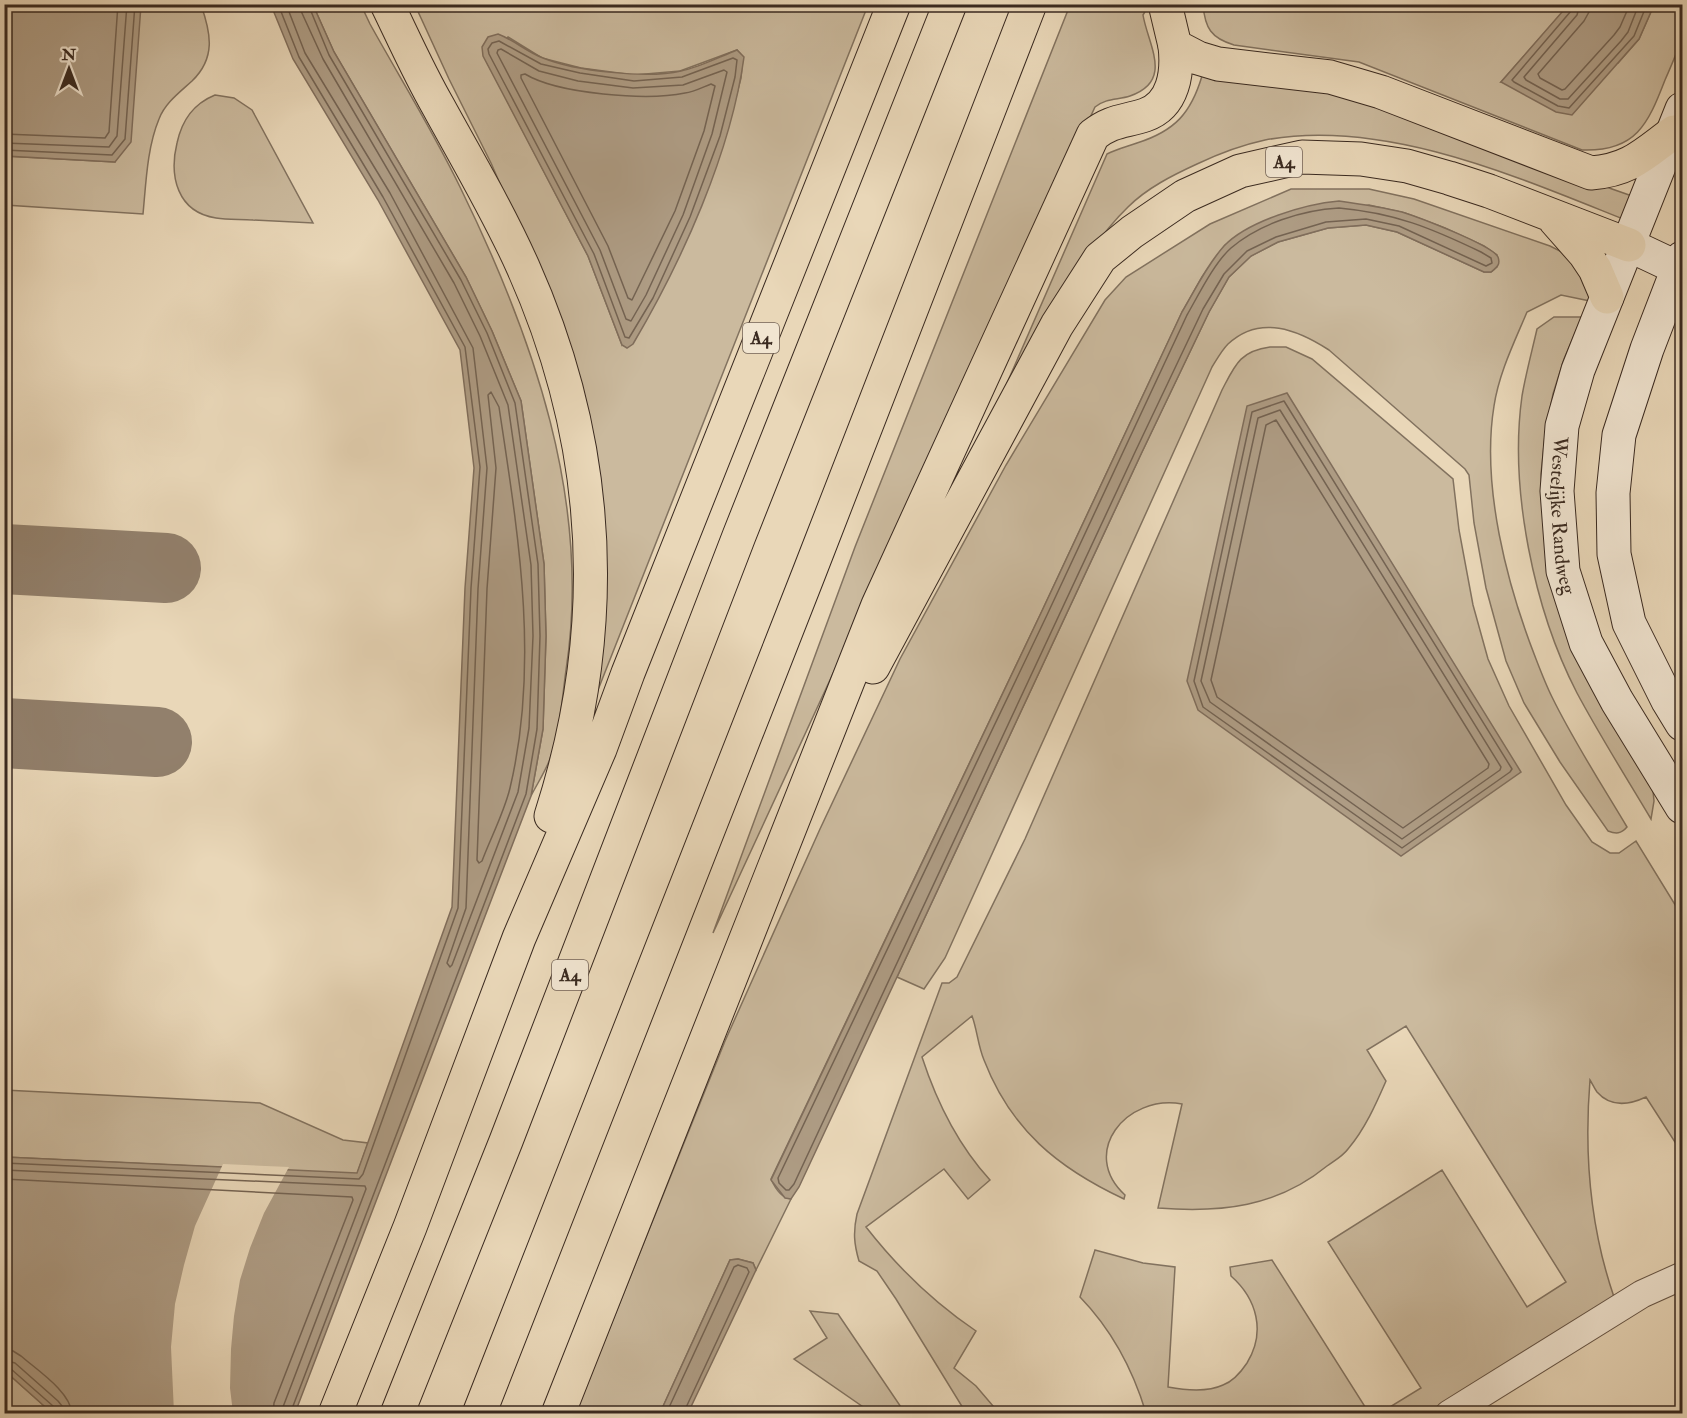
<svg xmlns="http://www.w3.org/2000/svg" width="1687" height="1418" font-family="'IM FELL Double Pica',serif">
<rect width="100%" height="100%" fill="#e9d7b8"/>
<filter id="stains"><feTurbulence type="fractalNoise" baseFrequency=".00333" numOctaves="4"/><feColorMatrix values="0 0 0 0 .2 0 0 0 0 .09 0 0 0 0 .02 0 0 0 .5 -.17"/></filter>
<radialGradient id="worn" r=".72"><stop offset=".6" stop-color="#630" stop-opacity="0"/><stop offset="1" stop-color="#630" stop-opacity=".3"/></radialGradient>
<path fill="#cbba9e" stroke="#82725f" stroke-width="1.5" fill-rule="evenodd" d="M 141,5 L 201,5 C 211,33 216,58 192,81 C 180,92 165,103 159,119 C 147,148 146,183 143,214 L 5,205 L 4,156 L 115,162 Z
M 313,5 L 361,5 L 370,24 C 400,78 433,131 460,187 C 533,336 592,502 566,670 C 562,699 560,732 550,759 C 545,772 537,784 531,796 L 543,729 L 546,636 L 544,564 L 521,401 L 492,331 L 466,277 L 334,52 Z
M 415,5 L 868,5 L 596,695 L 605,600 L 534,262 L 491,163 L 449,79 ZM 508,37 L 542,58 L 581,68 L 634,75 L 680,71 L 737,50 L 743,57 L 741,78 L 725,138 L 695,220 L 622,345 L 588,256 L 487,62 Z
M 1070,5 L 1149,5 L 1143,15 C 1148,45 1174,81 1130,96 C 1118,100 1106,98 1095,107 L 713,933 L 855,547 Z
M 1203,5 L 1569,5 L 1501,82 L 1618,63 L 1639,39 L 1654,5 L 1682,5 C 1682,15 1684,27 1682,37 C 1678,51 1671,66 1665,80 C 1648,124 1636,152 1582,150 L 1359,62 L 1234,45 C 1211,38 1205,28 1203,5 Z
M 1202,76 L 1298,79 L 1632,196 L 1623,219 C 1515,176 1383,118 1265,140 C 1242,145 1218,154 1197,164 C 1173,175 1147,188 1128,207 C 1097,237 1077,273 1055,310 C 1034,345 1013,380 993,415 L 1107,154 C 1117,149 1126,147 1137,143 C 1175,131 1191,113 1202,76 Z
M 215,95 L 234,98 L 252,110 L 313,223 C 293,222 273,221 253,220 C 241,219 228,220 216,218 C 177,212 169,176 177,143 C 182,120 193,104 215,95 Z
M 1291,189 L 1369,189 L 1414,199 L 1550,246 L 1568,255 L 1586,275 L 1590,301 L 1561,295 L 1527,312 C 1514,343 1499,373 1494,406 C 1481,486 1507,585 1536,659 C 1541,672 1546,685 1552,697 C 1574,742 1602,785 1627,827 C 1621,834 1616,834 1608,831 L 1560,762 L 1524,703 L 1506,661 L 1486,588 L 1474,523 L 1469,475 L 1465,469 L 1329,350 C 1298,330 1260,314 1228,344 C 1222,350 1217,359 1212,367 L 945,958 L 924,989 L 897,977 L 1142,452 L 1209,312 L 1229,277 L 1251,256 L 1278,242 L 1328,228 L 1366,225 L 1397,232 L 1484,272 L 1491,272 L 1497,267 L 1497,255 L 1484,246 L 1445,228 L 1405,213 L 1369,205 L 1246,231 L 1225,245 L 1202,277 L 1182,312 L 1041,613 L 771,1179 C 775,1188 781,1198 791,1199 L 756,1270 L 753,1263 L 738,1259 L 730,1260 L 660,1413 L 575,1414 L 725,1041 L 820,829 L 900,659 L 1006,465 L 1105,300 L 1126,277 L 1210,224 Z
M 1554,317 L 1582,317 L 1564,359 L 1553,394 L 1545,435 L 1541,474 L 1544,533 L 1599,698 L 1653,791 L 1654,801 L 1651,819 C 1626,777 1600,736 1577,693 C 1534,610 1509,489 1522,396 C 1526,373 1532,351 1537,329 Z
M 1270,347 L 1286,347 L 1312,359 L 1453,479 L 1459,530 L 1473,605 L 1488,659 L 1509,706 L 1566,805 L 1592,842 L 1610,853 L 1619,853 L 1636,841 L 1682,916 L 1682,1153 L 1646,1097 C 1629,1105 1611,1108 1597,1092 C 1594,1088 1592,1083 1590,1080 C 1584,1153 1590,1227 1614,1297 L 1430,1413 L 1380,1413 L 1421,1388 L 1328,1242 L 1442,1170 L 1527,1307 L 1566,1282 L 1406,1026 L 1367,1050 L 1386,1081 C 1376,1104 1365,1129 1348,1149 C 1343,1156 1334,1161 1327,1166 C 1277,1207 1221,1213 1158,1208 L 1182,1104 C 1126,1094 1079,1153 1125,1195 L 1124,1199 C 1058,1168 1011,1130 984,1060 C 978,1046 977,1029 972,1016 L 922,1057 C 937,1103 957,1144 990,1180 L 968,1199 L 944,1169 L 866,1227 C 898,1268 933,1302 976,1331 L 954,1368 L 976,1386 L 999,1413 L 966,1413 L 896,1299 L 877,1271 L 859,1261 C 854,1244 853,1232 857,1214 L 942,983 L 949,983 L 957,977 L 1025,839 L 1222,390 C 1235,365 1240,351 1270,347 Z
M 4,1090 L 260,1103 L 343,1140 L 368,1143 L 357,1174 L 5,1157 Z
M 1095,1250 L 1143,1263 L 1175,1267 L 1168,1387 C 1184,1390 1208,1392 1223,1385 C 1234,1381 1241,1372 1247,1363 C 1266,1332 1257,1299 1231,1276 L 1230,1267 L 1272,1260 L 1369,1413 L 1146,1413 C 1133,1370 1112,1330 1080,1297 Z
M 810,1311 L 838,1314 L 905,1413 L 872,1413 L 794,1359 L 827,1338 Z
M 5,1371 L 52,1413 L 5,1413 Z"/>
<path fill="#ae9c84" stroke="#806e5c" stroke-width="1.5" d="M 1569,4 L 1654,5 L 1639,39 L 1572,115 L 1556,112 L 1501,82 Z
M 4,5 L 141,5 L 131,142 L 115,162 L 5,156 Z
M 271,5 L 313,5 L 334,52 L 466,277 L 492,331 L 521,401 L 544,564 L 546,636 L 543,729 L 531,796 L 295,1413 L 52,1413 L 5,1371 L 5,1157 L 357,1173 L 452,907 L 465,588 L 474,468 L 460,350 L 378,200 L 293,59 Z
M 498,34 C 514,40 527,52 543,58 C 575,71 647,79 681,71 C 700,67 719,57 737,50 L 744,57 C 731,153 682,261 633,344 L 627,348 L 622,345 L 588,256 L 483,56 L 482,47 L 488,37 Z
M 1339,201 C 1360,204 1381,207 1402,212 C 1418,217 1492,245 1498,257 C 1501,265 1496,268 1491,272 L 1484,272 L 1397,232 L 1366,225 L 1328,228 L 1278,242 L 1251,256 L 1229,277 L 1209,312 L 1142,452 L 799,1187 L 791,1199 L 785,1198 L 771,1180 L 1041,613 L 1182,312 C 1195,290 1207,265 1224,246 C 1248,221 1305,204 1339,201 Z
M 1287,393 L 1521,772 L 1401,856 L 1198,710 L 1187,681 L 1247,406 Z
M 738,1259 L 753,1263 L 756,1270 L 688,1413 L 660,1413 L 730,1260 Z"/>
<path fill="#e9d7b8" d="M 223,1164 L 289,1167 L 264,1213 L 250,1248 L 240,1280 L 234,1316 L 231,1349 L 230,1388 L 233,1413 L 174,1413 L 171,1347 L 175,1304 L 184,1265 L 195,1226 Z"/>
<g fill="none" stroke-linecap="round" stroke-linejoin="round">
<path stroke="#746352" stroke-width="1.5" d="M 286,4 L 305,53 L 390,193 L 473,348 L 487,468 L 478,589 L 466,908 L 447,963 L 450,967 L 452,965 L 518,792 L 529,728 L 533,636 L 531,565 L 508,405 L 480,336 L 454,283 L 323,59 L 301,11 L 300,4
M 1573,4 L 1571,11 L 1512,80 L 1514,82 L 1558,106 L 1569,108 L 1634,36 L 1647,4
M 1580,4 L 1577,15 L 1524,77 L 1526,80 L 1560,99 L 1568,99 L 1621,41 L 1628,32 L 1639,4
M 1589,4 L 1589,12 L 1584,21 L 1538,74 L 1540,78 L 1562,90 L 1565,89 L 1614,35 L 1620,27 L 1630,4
M 499,41 L 541,64 L 580,73 L 634,81 L 682,77 L 733,58 L 737,60 L 735,77 L 720,136 L 690,217 L 653,298 L 629,338 L 625,337 L 594,254 L 489,54 L 488,49 L 492,43 Z
M 501,49 L 539,71 L 578,81 L 633,88 L 683,85 L 724,70 L 727,72 L 712,134 L 683,215 L 646,295 L 631,321 L 626,319 L 600,250 L 497,53 L 498,50 Z
M 525,74 C 558,94 647,101 685,93 C 694,92 703,87 711,84 L 715,86 L 704,131 L 675,211 L 632,300 L 628,298 L 608,246 L 521,78 L 521,75 Z
M 4,134 L 105,138 L 109,132 L 118,4
M 4,143 L 109,147 L 117,136 L 127,4
M 4,150 L 112,155 L 125,139 L 135,4
M 1339,208 C 1395,213 1431,228 1481,252 L 1491,258 L 1492,263 L 1486,266 L 1399,226 L 1366,219 L 1326,222 L 1276,237 L 1247,251 L 1224,274 L 1203,309 L 1136,450 L 794,1184 L 789,1190 L 786,1190 L 779,1183 L 778,1178 L 1047,615 L 1187,315 C 1198,296 1214,263 1231,248 C 1259,224 1302,210 1339,208 Z
M 491,392 L 499,407 C 518,533 540,662 510,788 C 504,813 491,837 482,861 L 479,863 L 477,860 L 487,589 L 496,468 L 488,395 Z
M 1284,401 L 1512,769 L 1510,772 L 1402,848 L 1203,707 L 1194,681 L 1252,412 Z
M 1280,410 L 1501,767 L 1500,770 L 1402,839 L 1210,702 L 1201,681 L 1258,418 Z
M 1276,420 L 1489,764 L 1488,768 L 1403,828 L 1217,697 L 1211,680 L 1266,425 Z
M 4,1163 L 359,1179 L 363,1174 L 458,908 L 471,588 L 480,467 L 465,347 L 383,197 L 299,57 L 278,4
M 4,1170 L 365,1186 L 366,1189 L 283,1407 L 282,1414
M 4,1179 L 352,1197 L 353,1200 L 274,1403 L 273,1414
M 4,1350 L 13,1351 L 21,1356 C 37,1370 71,1392 72,1414
M 4,1360 L 15,1363 L 58,1401 L 62,1406 L 63,1414
M 4,1367 L 11,1369 L 53,1406 L 55,1414
M 290,1414 L 526,794 L 537,729 L 540,636 L 538,564 L 515,403 L 487,333 L 461,280 L 329,55 L 308,4
M 666,1414 L 734,1267 L 738,1265 L 747,1268 L 749,1272 L 683,1414"/>
<path stroke="#92806c" stroke-width="70" d="M 4,559 L 166,568
M 4,733 L 157,742"/>
<g stroke="#665546" stroke-width="29">
<path id="street" d="M 1449,1414 L 1642,1294 L 1682,1276"/>
</g>
<g stroke="#3a2a20" stroke-width="35">
<g id="secondary">
<path id="s1" d="M 1682,109 L 1578,370 L 1562,426 L 1557,491 L 1563,571 L 1586,643 L 1617,701 L 1682,807"/>
<path d="M 1629,245 L 1682,270"/>
<path d="M 1682,258 L 1647,349 L 1619,435 L 1613,493 L 1614,554 L 1629,623 L 1668,701 L 1682,724"/>
</g>
</g>
<g stroke="#3a2a20" stroke-width="35">
<path id="primary" d="M 1165,4 L 1175,46 L 1198,58 L 1218,64 L 1330,77 L 1381,92 L 1591,173 C 1630,170 1644,154 1674,132"/>
</g>
<g stroke="#3a2a20" stroke-width="35">
<path id="highway" d="M 387,4 C 404,39 419,73 438,106 C 467,159 498,211 523,267 C 603,446 611,630 551,816
M 1555,220 L 1585,254 L 1595,269 L 1607,297
M 873,667 L 1057,325 L 1100,258 L 1132,232 L 1185,196 L 1240,171 L 1302,157 L 1361,159 L 1407,166 L 1449,178 L 1489,191 L 1629,245
M 335,1414 L 410,1227 L 519,938 L 600,749 L 628,673 L 894,4
M 397,1414 L 506,1141 L 739,536 L 950,4
M 479,1414 L 809,573 L 1030,4
M 558,1414 L 878,605 L 1093,135 C 1112,120 1124,122 1145,115 C 1174,105 1178,72 1175,46"/>
</g>
<use href="#street" stroke="#f1e5d1" stroke-width="27"/>
<use href="#secondary" stroke="#f1e5d1" stroke-width="33"/>
<use href="#primary" stroke="#e9d7b8" stroke-width="33"/>
<use href="#highway" stroke="#e9d7b8" stroke-width="33"/>
</g>
<g text-anchor="middle" stroke-width="4.5" stroke-linejoin="round" paint-order="stroke">
<g fill="#f1e5d1" stroke="#716255" stroke-width="1.5">
<rect x="1266" y="147" width="36" height="30" rx="4.5"/>
<rect x="743" y="323" width="36" height="30" rx="4.5"/>
<rect x="552" y="960" width="36" height="30" rx="4.5"/>
</g>
<g font-size="18" font-weight="bold" fill="#3a2a20">
<text x="1284" y="168">A4</text>
<text x="761" y="344">A4</text>
<text x="570" y="981">A4</text>
</g>
<g font-size="20" fill="#3a2a20" stroke="#f1e5d1">
<text dy="7" stroke="none"><textPath href="#s1" startOffset="429">Westelijke Randweg</textPath></text>
</g>
</g>
<rect width="1687" height="1418" fill="none" stroke="#e9d7b8" stroke-width="24"/>
<rect x="6" y="6" width="1675" height="1406" fill="none" stroke="#3a2a20" stroke-width="3"/>
<rect x="12" y="12" width="1663" height="1394" fill="none" stroke="#3a2a20" stroke-width="1.5"/>
<g transform="translate(69 69)" stroke="#f1e5d1" stroke-width="4.5" paint-order="stroke">
<path d="M0-4.5L10 22L0 15L-10 22Z" fill="#3a2a20"/>
<text y="-9" font-size="16" font-weight="bold" text-anchor="middle" fill="#3a2a20">N</text>
</g>
<rect width="100%" height="100%" filter="url(#stains)"/>
<rect width="100%" height="100%" fill="url(#worn)"/>
</svg>
